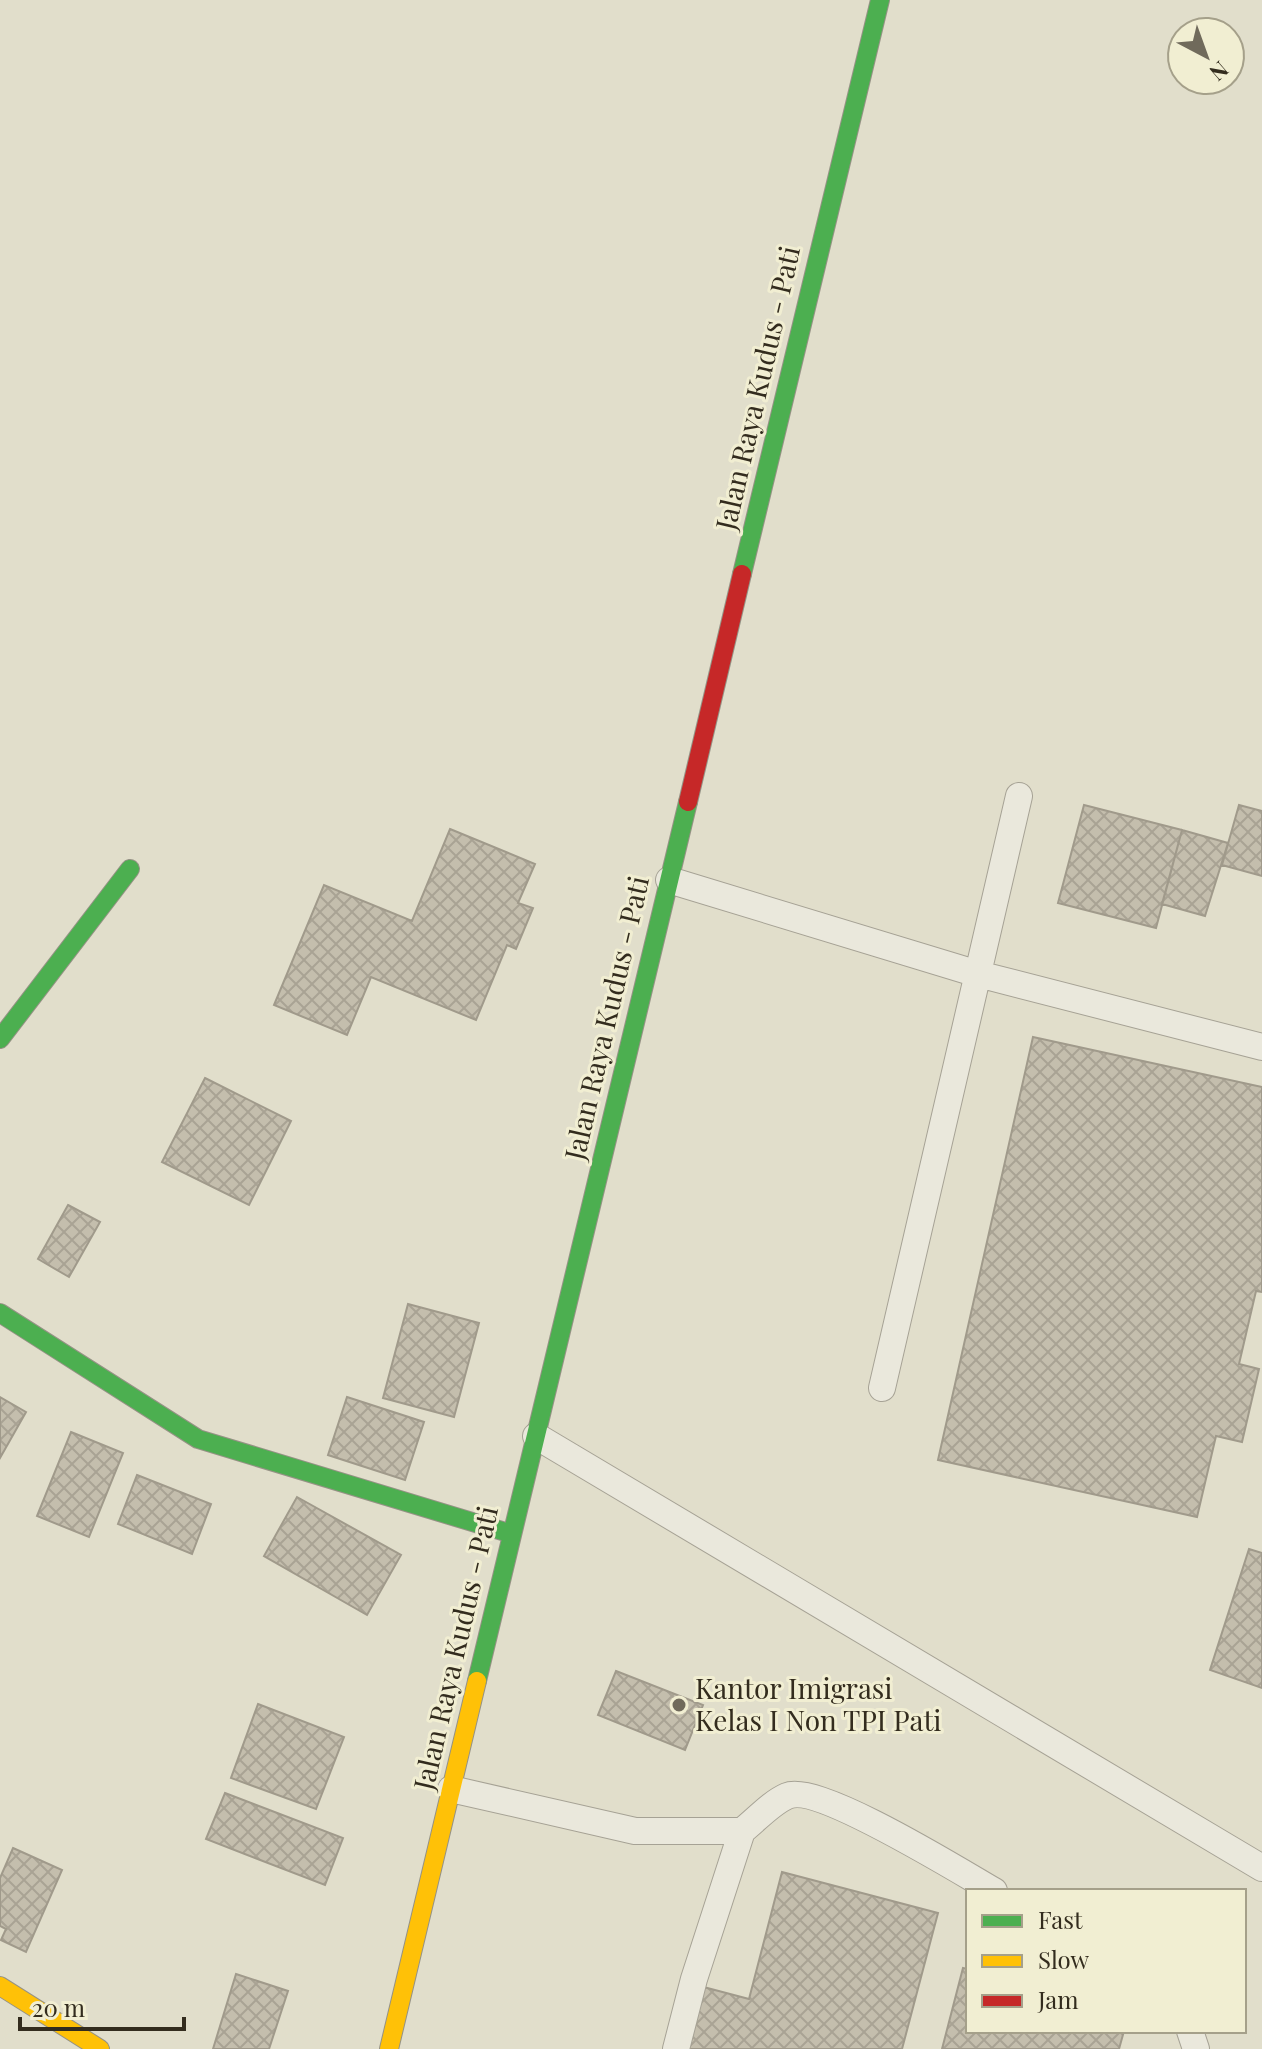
<svg xmlns="http://www.w3.org/2000/svg" width="1262" height="2049" font-family="'Playfair Display',serif">
<defs>
<pattern id="building-cross-hatch" width="8" height="8" patternUnits="userSpaceOnUse" patternTransform="scale(2)"><rect width="8" height="8" fill="#c4bead"/><path d="M0 0l8 8M0 8l8-8" fill="none" stroke="#a9a394"/></pattern>
</defs>
<rect width="100%" height="100%" fill="#e1decb"/>
<path fill="url(#building-cross-hatch)" stroke="#a09a8b" stroke-width="2" d="M 1084,805 L 1182,830 L 1156,928 L 1058,903 Z
M 1239,805 L 1262,811 L 1262,876 L 1222,865 Z
M 450,829 L 535,864 L 518,903 L 533,908 L 516,949 L 507,945 L 476,1020 L 371,977 L 347,1035 L 274,1005 L 324,885 L 412,921 Z
M 1182,830 L 1228,843 L 1205,916 L 1162,904 Z
M 1033,1037 L 1262,1087 L 1262,1292 L 1256,1291 L 1239,1364 L 1259,1369 L 1242,1442 L 1216,1436 L 1197,1517 L 938,1460 Z
M 205,1078 L 291,1121 L 249,1205 L 162,1162 Z
M 68,1205 L 100,1222 L 69,1277 L 38,1259 Z
M 408,1304 L 479,1323 L 454,1417 L 383,1398 Z
M 0,1397 L 26,1412 L 0,1458 Z
M 347,1397 L 424,1422 L 405,1480 L 328,1455 Z
M 71,1432 L 123,1453 L 89,1537 L 37,1516 Z
M 137,1475 L 211,1504 L 192,1554 L 118,1524 Z
M 297,1497 L 401,1555 L 367,1615 L 264,1556 Z
M 1249,1549 L 1262,1553 L 1262,1688 L 1210,1670 Z
M 616,1671 L 703,1705 L 685,1750 L 598,1715 Z
M 258,1704 L 344,1737 L 316,1809 L 231,1778 Z
M 225,1793 L 343,1838 L 325,1885 L 206,1839 Z
M 13,1848 L 62,1870 L 26,1952 L 1,1940 L 6,1929 L 0,1926 L 0,1878 Z
M 782,1872 L 938,1913 L 902,2049 L 679,2049 L 696,1985 L 749,1999 Z
M 963,1968 L 968,1969 L 968,2031 L 1124,2031 L 1119,2049 L 942,2049 Z
M 236,1974 L 288,1991 L 269,2049 L 213,2049 Z"/>
<g fill="none" stroke-linecap="round" stroke-linejoin="round">
<g stroke="#a6a295" stroke-width="28">
<path id="lane" d="M 669,880 L 978,974 L 1262,1047
M 882,1388 L 1019,796
M 536,1436 L 1262,1868
M 451,1789 L 635,1831 L 742,1831 L 694,1979 L 676,2049
M 742,1831 C 756,1820 771,1803 787,1796 C 818,1783 961,1872 994,1891
M 1190,2031 L 1196,2049"/>
</g>
<g stroke="#959285" stroke-width="20">
<path id="fast" d="M 742,574 L 880,0
M 0,1039 L 130,869
M 0,1313 L 198,1439 L 512,1534
M 477,1681 L 688,802"/>
</g>
<g stroke="#959285" stroke-width="20">
<path id="slow" d="M 0,1986 L 100,2049
M 389,2049 L 477,1681"/>
</g>
<g stroke="#959285" stroke-width="20">
<path id="jam" d="M 688,802 L 742,574"/>
</g>
<use href="#lane" stroke="#eae8dc" stroke-width="26"/>
<use href="#fast" stroke="#4caf50" stroke-width="18"/>
<use href="#slow" stroke="#ffc107" stroke-width="18"/>
<use href="#jam" stroke="#c62828" stroke-width="18"/>
</g>
<circle fill="#706a5b" stroke="#f1eed2" stroke-width="3" cx="679" cy="1705" r="8"/>
<g text-anchor="middle" stroke-width="6" stroke-linejoin="round" paint-order="stroke">
<g font-size="28" fill="#332c1e" stroke="#f1eed2">
<text transform="translate(758 388) rotate(-77)" y="10">Jalan Raya Kudus - Pati</text>
<text transform="translate(607 1018) rotate(-77)" y="10">Jalan Raya Kudus - Pati</text>
<text transform="translate(456 1648) rotate(-77)" y="10">Jalan Raya Kudus - Pati</text>
</g>
<g font-size="28" fill="#332c1e" stroke="#f1eed2" text-anchor="start">
<text x="695" y="1699">Kantor Imigrasi<tspan x="695" dy="32">Kelas I Non TPI Pati</tspan></text>
</g>
</g>
<rect x="966" y="1889" width="280" height="144" fill="#f1eed2" stroke="#a5a08a" stroke-width="2"/>
<rect x="982" y="1915" width="40" height="12" fill="#4caf50" stroke="#a5a08a" stroke-width="2"/>
<text x="1038" y="1929" font-size="24" fill="#332c1e">Fast</text>
<rect x="982" y="1955" width="40" height="12" fill="#ffc107" stroke="#a5a08a" stroke-width="2"/>
<text x="1038" y="1969" font-size="24" fill="#332c1e">Slow</text>
<rect x="982" y="1995" width="40" height="12" fill="#c62828" stroke="#a5a08a" stroke-width="2"/>
<text x="1038" y="2009" font-size="24" fill="#332c1e">Jam</text>
<g transform="translate(1206 56) rotate(139)"><circle r="38" fill="#f1eed2" stroke="#a5a08a" stroke-width="2"/>
<path d="M0-6L14 30L0 20L-14 30Z" fill="#706a5b"/>
<text y="-12" font-size="22" font-weight="bold" text-anchor="middle" fill="#332c1e">N</text>
</g>
<path d="M20 2017v12h164v-12" fill="none" stroke="#332c1e" stroke-width="4"/>
<text x="32" y="2017" font-size="24" fill="#332c1e" stroke="#f1eed2" stroke-width="6" paint-order="stroke">20 m</text>
</svg>
